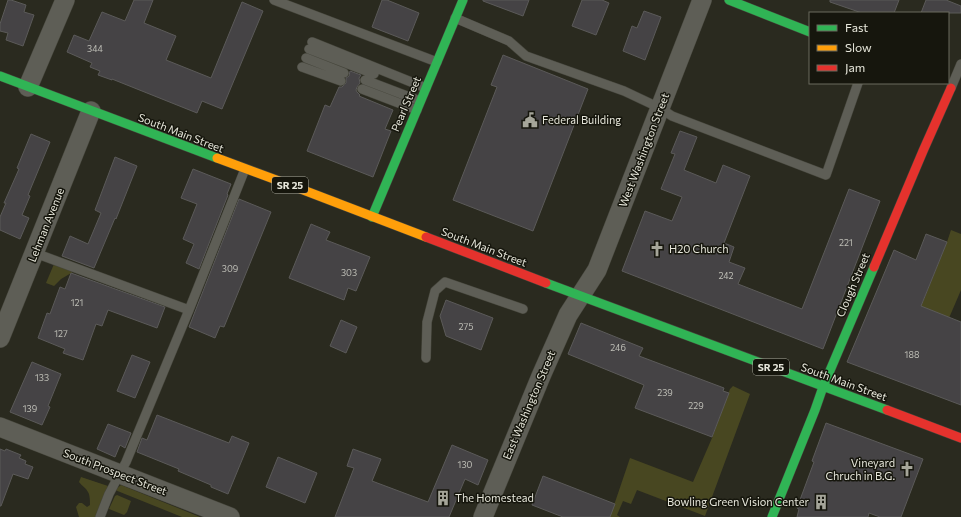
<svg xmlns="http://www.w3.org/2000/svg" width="961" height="517" font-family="Commissioner,sans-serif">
<rect width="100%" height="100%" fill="#2a2a1f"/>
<path fill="#484721" d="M 951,230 L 961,234 L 961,290 L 949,318 L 916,319 L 947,242 Z
M 54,264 L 73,272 L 61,279 L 54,286 L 46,283 Z
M 733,386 L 750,394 L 705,516 L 637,490 L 631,504 L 623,501 L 617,515 L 620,517 L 610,517 L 630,458 L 693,482 L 712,438 L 730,389 Z
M 81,477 L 108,486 L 97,517 L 79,517 L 76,507 L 79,503 L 82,503 L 87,507 L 90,505 C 90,501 90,495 88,492 C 86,488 82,486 79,482 Z
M 121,485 L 200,517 L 182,517 L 115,490 Z
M 117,495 L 131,501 L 127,512 L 124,515 L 109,509 L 115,496 Z"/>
<path fill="#454345" stroke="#5b5a59" d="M 8,0 L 11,0 L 26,5 L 24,12 L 34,15 L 23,46 L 6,40 L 8,33 L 0,31 L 0,24 Z
M 134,0 L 153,0 L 144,23 L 176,36 L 166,60 L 211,78 L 242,2 L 263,11 L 222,109 L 202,101 L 197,113 L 112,79 L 112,80 L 98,75 L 100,71 L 90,67 L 92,63 L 67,52 L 74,35 L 89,41 L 102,12 L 125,21 Z
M 382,0 L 387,0 L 419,13 L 408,41 L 372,27 Z
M 483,0 L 529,0 L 523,16 L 483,1 Z
M 582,0 L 602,0 L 609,3 L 596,35 L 572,26 Z
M 830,0 L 899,0 L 894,13 L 862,13 L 830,2 Z
M 926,0 L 946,0 L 961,6 L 961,13 L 921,13 Z
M 644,11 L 661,17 L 645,60 L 623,51 L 632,26 L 637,28 Z
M 503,55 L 588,89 L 533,231 L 453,200 L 497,87 L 491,85 Z
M 350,71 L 361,75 L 359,78 L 360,83 L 357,87 L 356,90 L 357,92 L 360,95 L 359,96 L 393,110 L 385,129 L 391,131 L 373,177 L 307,151 L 325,105 L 330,107 L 339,87 L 342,87 L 346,83 L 346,78 L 349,76 Z
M 680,131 L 697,137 L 684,170 L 716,183 L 723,165 L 750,176 L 724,243 L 734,247 L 729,262 L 745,268 L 738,284 L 802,309 L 849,189 L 880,201 L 823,349 L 622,271 L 645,211 L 672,221 L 682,197 L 661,189 L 675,154 L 671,153 Z
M 31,134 L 50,142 L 28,195 L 30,196 L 22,215 L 29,218 L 20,239 L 0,230 L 0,217 L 6,203 L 4,203 L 19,169 L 17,168 Z
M 115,157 L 137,166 L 116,219 L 115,218 L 94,268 L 62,256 L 70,236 L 88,244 L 101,213 L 95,210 Z
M 193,169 L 231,184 L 227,194 L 228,195 L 199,269 L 186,263 L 194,244 L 183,239 L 197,204 L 181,198 Z
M 239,199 L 271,212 L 224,327 L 220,326 L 215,338 L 189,327 Z
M 311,224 L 330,232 L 326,240 L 370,257 L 356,291 L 348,288 L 344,300 L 289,278 Z
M 926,234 L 947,242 L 921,306 L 961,322 L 961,405 L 847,362 L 894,250 L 916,260 Z
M 71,273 L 165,307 L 157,328 L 108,310 L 102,326 L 96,324 L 83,360 L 63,353 L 65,349 L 38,338 L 47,313 L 50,314 L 60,287 L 65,289 Z
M 446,300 L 493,318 L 481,350 L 446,336 L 440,316 Z
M 341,320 L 357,327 L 346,353 L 330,346 Z
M 581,323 L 643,348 L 639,356 L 724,388 L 723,391 L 729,393 L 712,437 L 635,408 L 644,385 L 568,354 Z
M 132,355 L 150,362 L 135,398 L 117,391 Z
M 32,362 L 61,374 L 48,406 L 50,407 L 42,425 L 10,412 Z
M 157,415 L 229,443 L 232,436 L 249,443 L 228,494 L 211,487 L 211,485 L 178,471 L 179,469 L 137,452 L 142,438 L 147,440 Z
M 826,423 L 923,459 L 901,517 L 880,517 L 869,513 L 868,517 L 797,517 L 799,509 L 797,508 L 814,462 L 812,461 Z
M 108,424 L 131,433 L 125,448 L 120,445 L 115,457 L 97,449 Z
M 452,445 L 488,460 L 478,485 L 465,479 L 449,517 L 335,517 L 354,468 L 347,466 L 353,449 L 381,459 L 372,481 L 428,502 Z
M 0,449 L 5,451 L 6,449 L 21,455 L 19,458 L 26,461 L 25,464 L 33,467 L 28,479 L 13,474 L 1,506 L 0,506 Z
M 278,457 L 317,473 L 305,503 L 266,487 Z
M 543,476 L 615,504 L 610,517 L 563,517 L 532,505 Z"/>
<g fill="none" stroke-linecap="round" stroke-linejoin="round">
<g stroke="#45453b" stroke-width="10">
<path id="lane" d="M 274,0 L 437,62
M 455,18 L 509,41 L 526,56 L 624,91 L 660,108 L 672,116 L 826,175 L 858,83
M 312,42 L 426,88
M 309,49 L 374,74
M 306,58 L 344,73
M 302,67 L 341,81
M 365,80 L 420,101
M 951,88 L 961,64
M 362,89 L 417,110
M 35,253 L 189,310
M 426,358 L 427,322 L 435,291 L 445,282 L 523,309
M 100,517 L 109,494 L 126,462 L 189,310 L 245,169"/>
</g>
<g stroke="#45453b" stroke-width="20">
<path id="street" d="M 28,87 L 65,0
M 0,338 L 91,111
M 0,427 L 230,517
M 483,517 L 541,376 L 568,315 L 597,270 L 702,0"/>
</g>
<g stroke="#45453b" stroke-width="10">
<path id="fast" d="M 729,0 L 810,32
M 0,76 L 217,158
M 372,217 L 463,0
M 546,283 L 887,410
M 772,517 L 815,410 L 823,387 L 874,267"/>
</g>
<g stroke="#45453b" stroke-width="10">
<path id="slow" d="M 217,158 L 298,188 L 426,237"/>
</g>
<g stroke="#45453b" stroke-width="10">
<path id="jam" d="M 426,237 L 546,283
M 874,267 L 923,151 L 951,88
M 887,410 L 961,438"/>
</g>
<use href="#lane" stroke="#5e5e56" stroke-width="9"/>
<use href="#street" stroke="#5e5e56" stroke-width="19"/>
<use href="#fast" stroke="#30b455" stroke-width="9"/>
<use href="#slow" stroke="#ff9f0a" stroke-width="9"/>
<use href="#jam" stroke="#e5322d" stroke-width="9"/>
</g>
<defs>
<g id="civic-bare" transform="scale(1.2)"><path d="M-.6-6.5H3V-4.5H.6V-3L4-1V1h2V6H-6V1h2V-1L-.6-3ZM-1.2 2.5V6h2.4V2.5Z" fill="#a5a599" stroke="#16160d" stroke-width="2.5" paint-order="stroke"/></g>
<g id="church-bare" transform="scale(1.2)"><path d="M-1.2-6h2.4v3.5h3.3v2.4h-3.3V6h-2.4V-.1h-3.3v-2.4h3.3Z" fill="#a5a599" stroke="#16160d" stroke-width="2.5" paint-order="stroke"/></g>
<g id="building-bare" transform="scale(1.2)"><path d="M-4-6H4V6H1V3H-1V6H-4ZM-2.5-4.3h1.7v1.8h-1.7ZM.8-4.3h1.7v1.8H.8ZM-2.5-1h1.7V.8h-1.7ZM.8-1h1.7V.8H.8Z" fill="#a5a599" stroke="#16160d" stroke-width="2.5" paint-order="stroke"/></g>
</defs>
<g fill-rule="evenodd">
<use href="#civic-bare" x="530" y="120"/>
<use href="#church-bare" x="657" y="249"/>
<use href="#church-bare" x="907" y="469"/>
<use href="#building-bare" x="443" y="498"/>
<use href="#building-bare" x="821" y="502"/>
</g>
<g text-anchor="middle" stroke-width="3" stroke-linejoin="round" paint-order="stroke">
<g font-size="9" fill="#bebeb6">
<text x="95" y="52">344</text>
<text x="846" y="246">221</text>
<text x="230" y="272">309</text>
<text x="349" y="276">303</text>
<text x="726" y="279">242</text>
<text x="77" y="306">121</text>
<text x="466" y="330">275</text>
<text x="61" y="337">127</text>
<text x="618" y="351">246</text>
<text x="912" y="358">188</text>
<text x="42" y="381">133</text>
<text x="665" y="396">239</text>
<text x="696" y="409">229</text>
<text x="30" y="412">139</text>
<text x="465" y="468">130</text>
</g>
<g fill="#16160d" stroke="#a8a89d" stroke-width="1">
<rect x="272" y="177" width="36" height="16" rx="3"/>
<rect x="753" y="359" width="36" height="16" rx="3"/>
</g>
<g font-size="10" font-weight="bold" fill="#e7e7db">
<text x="290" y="189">SR 25</text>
<text x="771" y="371">SR 25</text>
</g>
<g font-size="11" fill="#e7e7db" stroke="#16160d">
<text transform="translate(406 104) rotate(-67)" y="4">Pearl Street</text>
<text transform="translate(181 133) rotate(21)" y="4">South Main Street</text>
<text transform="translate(644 150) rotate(-69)" y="4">West Washington Street</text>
<text transform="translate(46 225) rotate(-68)" y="4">Lehman Avenue</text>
<text transform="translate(484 247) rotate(21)" y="4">South Main Street</text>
<text transform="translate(853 285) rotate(-67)" y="4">Clough Street</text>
<text transform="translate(844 382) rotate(20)" y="4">South Main Street</text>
<text transform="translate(529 405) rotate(-67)" y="4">East Washington Street</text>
<text transform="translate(115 472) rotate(21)" y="4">South Prospect Street</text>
</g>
<g font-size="11" fill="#e7e7db" stroke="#16160d" text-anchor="start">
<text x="542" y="124">Federal Building</text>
<text x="669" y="253">H20 Church</text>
<text x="895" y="467" text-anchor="end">Vineyard<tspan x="895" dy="13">Chruch in B.G.</tspan></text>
<text x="455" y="502">The Homestead</text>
<text x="809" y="506" text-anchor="end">Bowling Green Vision Center</text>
</g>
</g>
<rect x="809" y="12" width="140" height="72" fill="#16160d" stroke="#6a6a5f"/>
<rect x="817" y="25" width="20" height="6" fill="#30b455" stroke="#6a6a5f"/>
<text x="845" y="32" font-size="12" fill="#e7e7db">Fast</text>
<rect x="817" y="45" width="20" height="6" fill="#ff9f0a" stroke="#6a6a5f"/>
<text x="845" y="52" font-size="12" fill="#e7e7db">Slow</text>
<rect x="817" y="65" width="20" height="6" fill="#e5322d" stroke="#6a6a5f"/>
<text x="845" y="72" font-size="12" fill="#e7e7db">Jam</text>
</svg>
